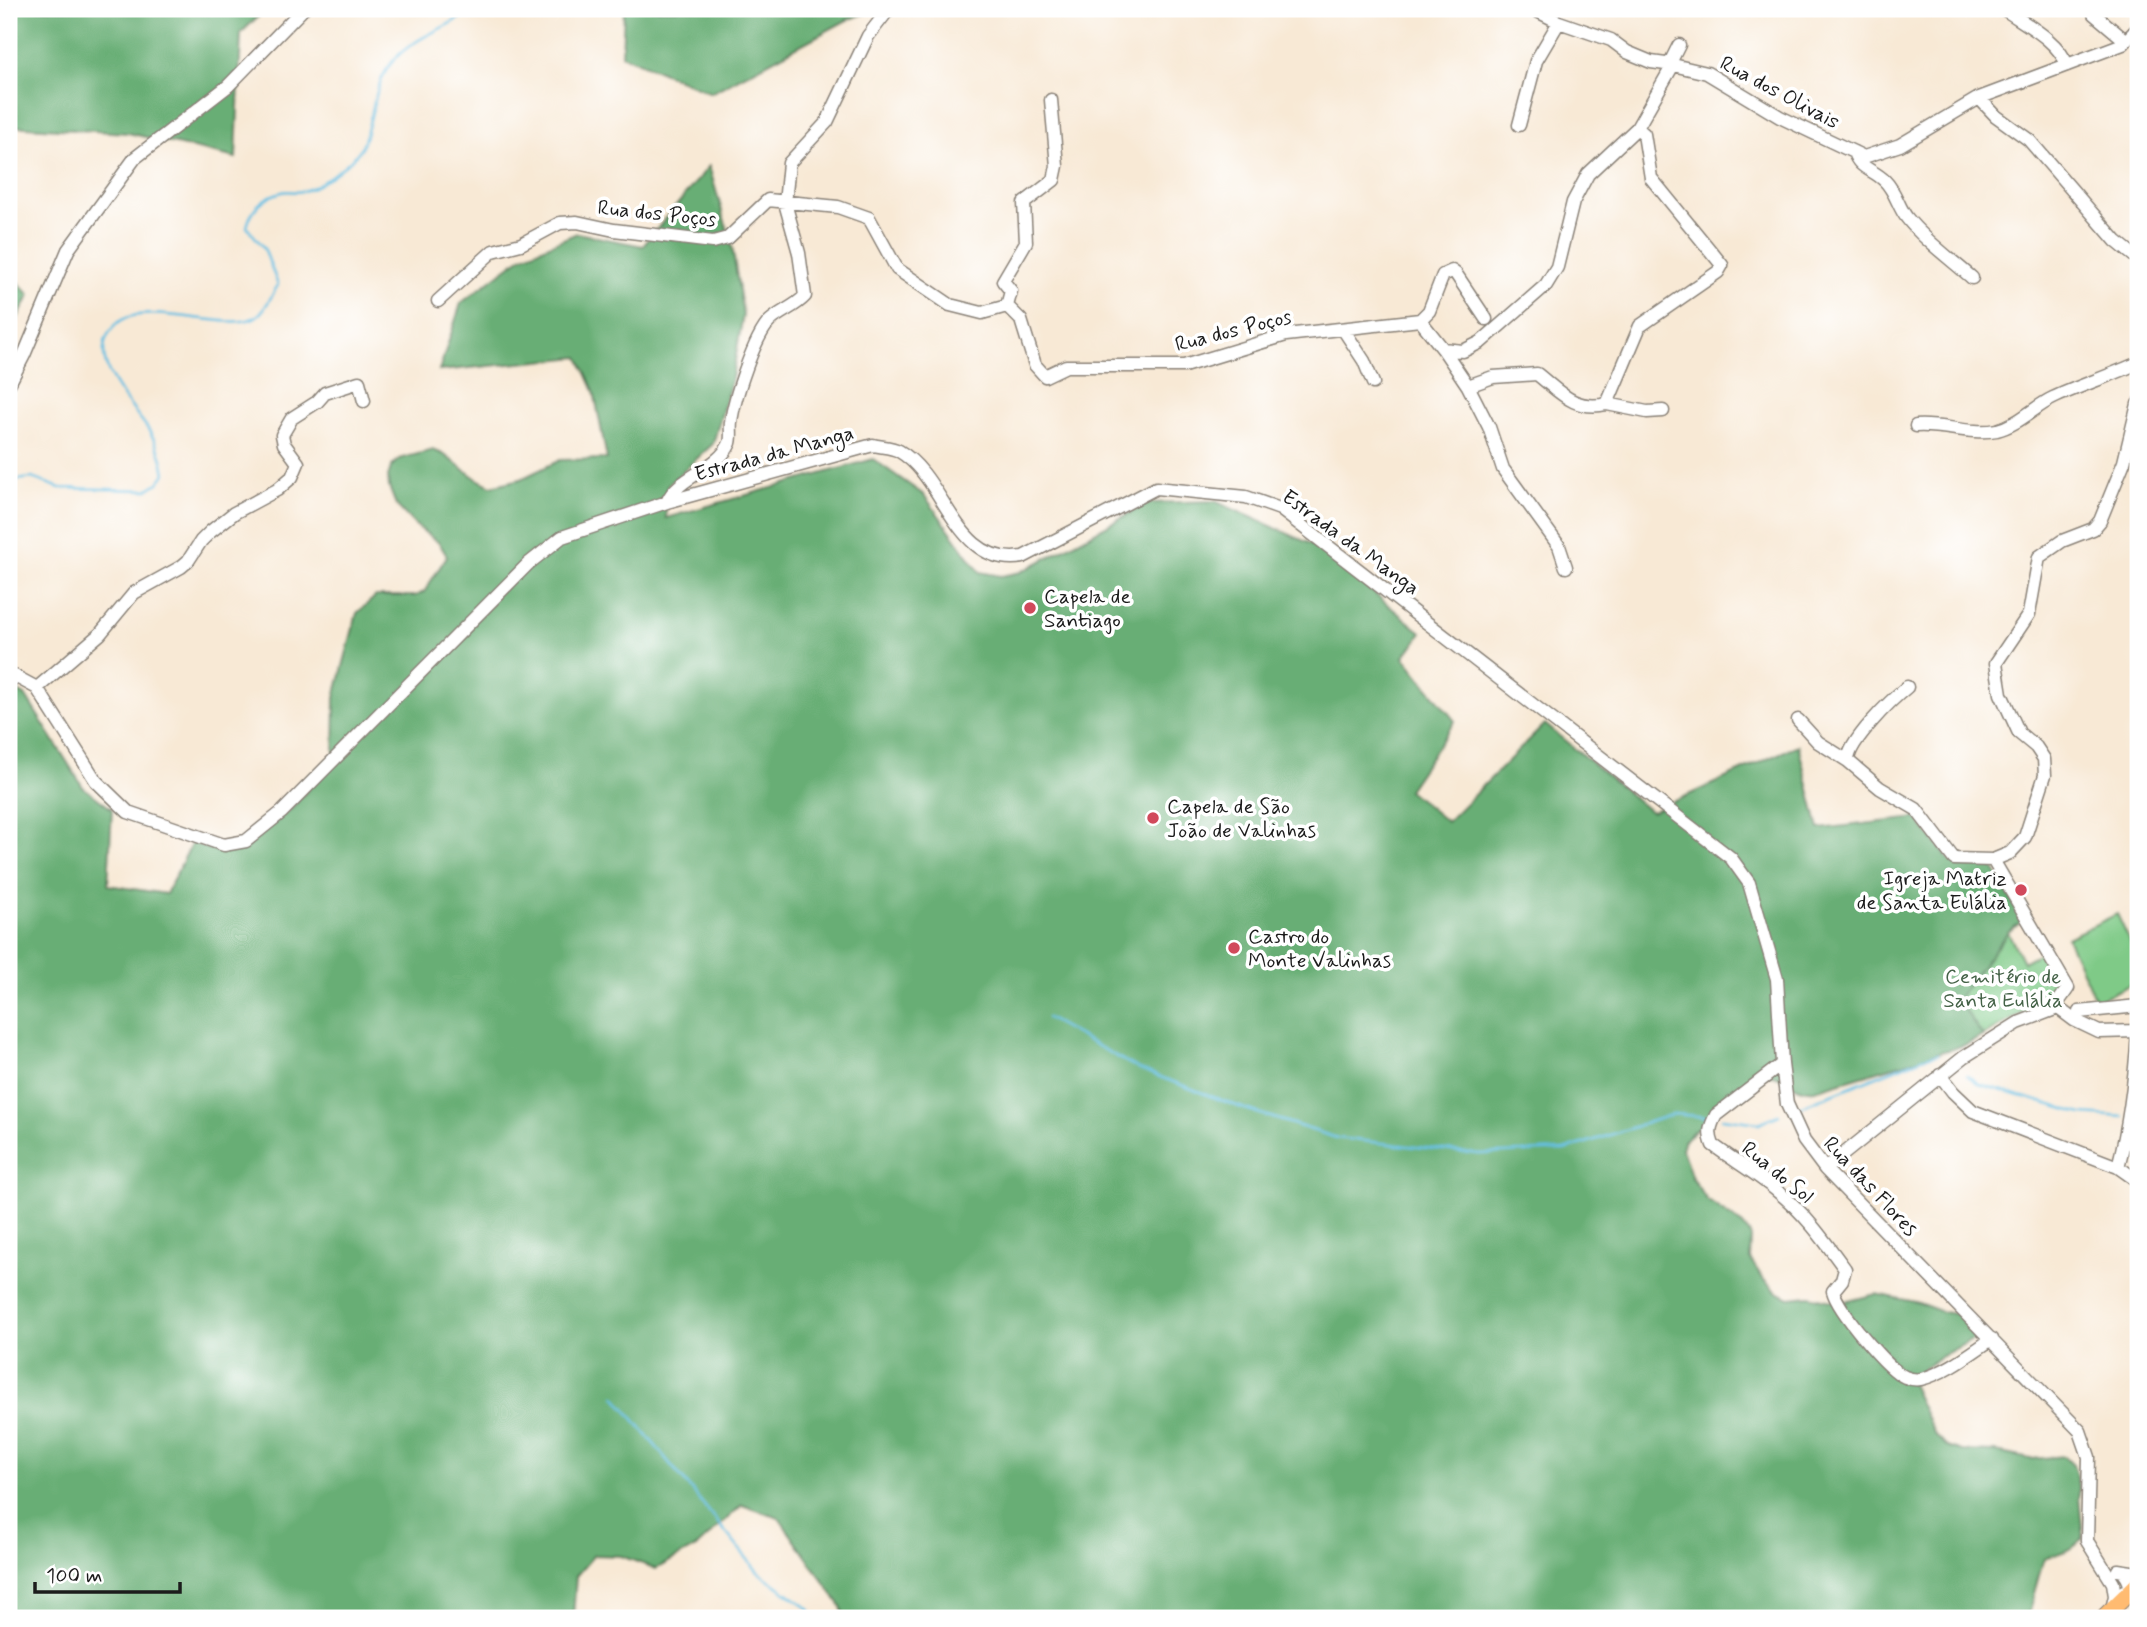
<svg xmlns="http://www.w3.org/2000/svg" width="2147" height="1627" font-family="Mynerve,sans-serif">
<rect width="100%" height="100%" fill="#fff"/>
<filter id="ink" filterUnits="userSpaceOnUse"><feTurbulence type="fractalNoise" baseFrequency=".0143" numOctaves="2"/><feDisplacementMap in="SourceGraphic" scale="14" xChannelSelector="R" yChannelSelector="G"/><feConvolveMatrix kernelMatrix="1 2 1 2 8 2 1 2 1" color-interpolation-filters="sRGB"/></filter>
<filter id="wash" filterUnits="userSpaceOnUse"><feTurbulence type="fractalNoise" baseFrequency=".00686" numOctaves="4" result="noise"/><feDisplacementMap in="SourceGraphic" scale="28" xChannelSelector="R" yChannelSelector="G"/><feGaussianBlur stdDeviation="1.57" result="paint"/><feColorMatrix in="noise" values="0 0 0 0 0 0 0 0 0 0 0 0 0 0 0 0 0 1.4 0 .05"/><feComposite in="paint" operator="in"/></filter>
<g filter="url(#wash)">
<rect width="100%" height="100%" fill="#f8e9d5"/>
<path fill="#7fca87" stroke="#4e7352" stroke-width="2" d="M 2117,914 L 2138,959 L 2138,981 L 2096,1001 L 2067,938 Z
M 2008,932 L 2023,962 L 2043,951 L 2064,988 L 1983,1036 L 1956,999 Z"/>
<path fill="#67ae74" stroke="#426548" stroke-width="2" d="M 9,9 L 266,9 L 241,33 L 236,158 L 128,133 L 9,126 Z
M 624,9 L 876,9 L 847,20 L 711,93 L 622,55 Z
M 709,166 L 732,246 L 743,315 L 732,378 L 713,444 L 667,486 L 666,518 L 873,459 L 924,495 L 980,572 L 1001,576 L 1021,572 L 1148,503 L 1215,501 L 1318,547 L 1422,633 L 1404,657 L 1455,721 L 1408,790 L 1447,822 L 1545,724 L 1651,812 L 1798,745 L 1819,829 L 1916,818 L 1951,862 L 1990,862 L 2024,920 L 2008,932 L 1957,999 L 1983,1036 L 1968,1044 L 1815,1090 C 1788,1093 1784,1064 1751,1079 L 1685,1139 L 1682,1149 L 1692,1178 L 1707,1200 L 1743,1225 L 1749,1233 L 1751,1238 L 1750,1259 L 1764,1280 L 1775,1291 L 1789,1298 L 1810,1296 L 1840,1303 L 1876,1294 L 1916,1302 L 1943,1312 L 1964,1315 L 1982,1335 C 1963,1345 1917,1365 1911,1384 L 1935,1435 L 1947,1446 L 1962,1451 L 1996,1452 L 2031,1459 L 2064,1456 L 2073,1465 L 2077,1476 L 2083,1538 C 2072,1552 2060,1553 2044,1558 L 2027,1618 L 844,1618 L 841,1606 L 779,1518 L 742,1505 L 698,1546 L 656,1569 L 621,1556 L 594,1555 L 576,1576 L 573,1618 L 9,1618 L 9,686 L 25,695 L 83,787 L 112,809 L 108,885 L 166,894 L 192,843 L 216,851 L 242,851 L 292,808 L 334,758 L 335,697 L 357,613 L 376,596 L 415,596 L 424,592 L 447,556 L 439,543 L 414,524 L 396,505 L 389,487 L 388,477 L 391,467 L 399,459 L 433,450 L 443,454 L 477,479 L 491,486 L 521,479 L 560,460 L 607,459 L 594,391 L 579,357 L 439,371 L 461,303 L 521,257 L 577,233 L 643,246 Z
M 9,273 L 30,295 L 9,334 Z"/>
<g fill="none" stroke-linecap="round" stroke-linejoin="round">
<path stroke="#65bfe3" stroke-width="2.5" d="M 9,481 L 32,478 L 60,488 L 147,490 L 158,483 L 165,474 C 163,458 157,443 148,429 C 129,402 79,354 119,322 C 148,300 234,334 257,316 C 266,310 272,294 278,285 L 264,248 L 247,227 C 251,209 262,197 282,192 C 288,190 296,193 303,191 C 317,187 333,175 344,166 C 350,161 359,153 362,146 C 373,121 373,83 393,61 C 414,36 448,29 473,9
M 1047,1018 L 1139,1069 L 1245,1109 L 1337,1138 L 1479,1154 L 1564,1150 L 1674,1114 L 1707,1117
M 1967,1075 L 1979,1084 L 2082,1114 L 2124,1117
M 1795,1109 L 1922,1058 L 1938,1054
M 1722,1118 L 1759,1123 L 1779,1115
M 2128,1155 L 2138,1158
M 615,1396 L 758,1572 L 808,1608 L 814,1618"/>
</g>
</g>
<g filter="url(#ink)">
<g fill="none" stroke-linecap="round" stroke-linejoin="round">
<g stroke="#8a8278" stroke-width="15">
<path id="minor" d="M 1533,9 L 1559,22 L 1611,40 L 1627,52 L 1651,62 L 1673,65 L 1672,59 L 1679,45
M 2004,9 C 2025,24 2058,40 2067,65
M 2094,14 L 2126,41
M 1979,98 L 1996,116 L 2029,140 L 2116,241 L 2138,259
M 1519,125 L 1536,61 L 1559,22
M 1854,152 C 1859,169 1873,169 1885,181 C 1896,192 1898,207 1907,218 C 1924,240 1952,260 1972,278
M 438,301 L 493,251 L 521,244 L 560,223 L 577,222 L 614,230 L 713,242 L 728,238 L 768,200 L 838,207 L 869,218 L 897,269 L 950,305 L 982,313 L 1007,306 L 1021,320 L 1035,365 L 1045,376 L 1066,366 L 1184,366 L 1286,335 L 1420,320 L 1443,349 L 1468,386 L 1489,427 L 1503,469 L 1559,546 L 1566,567
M 1007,306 L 1011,291 L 1003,281 L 1026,242 L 1024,203 L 1054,180 L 1057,166 L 1051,100
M 1420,320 L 1429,311 L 1443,275 L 1452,271 L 1456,274 L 1486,319
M 1343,329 L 1364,361 L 1373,383
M 1443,349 L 1463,351 L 1481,342 L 1546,285 L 1557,267 L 1573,202 L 1588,174 L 1637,128 L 1673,65 L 1707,73 L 1780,117 L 1864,157 L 1900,145 L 1979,98 L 2123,44 L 2138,28
M 9,384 L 24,355 L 68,250 L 135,158 L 228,86 L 303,9
M 1468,386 L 1493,377 L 1537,374 C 1561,393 1574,411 1607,404 L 1640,326 L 1718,272 L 1722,265 L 1651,178 L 1644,134 L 1637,128
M 1607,404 L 1647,412 L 1663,411
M 1916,426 C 1943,424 1971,435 1997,430 C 2018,425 2034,407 2053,398 C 2081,385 2110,376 2138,363
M 667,502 C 679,475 718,470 730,443 C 732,437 730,428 731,422 C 734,399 754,337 770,321 C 781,311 795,307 805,296 L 799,253 L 785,203 L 789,163 L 827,122 L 868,36 L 889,9
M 9,673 L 37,688 L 96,781 L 128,812 L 224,845 L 246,841 L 282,812 L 528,564 L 562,537 L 667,502 L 873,445 C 881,447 892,447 899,451 C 947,479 955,568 1023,557 L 1156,488 L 1246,497 L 1280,509 L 1731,858 L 1749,883 L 1777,979 L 1782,1064 L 1787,1104 L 1804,1141 L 1825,1169 L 2080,1431 L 2089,1457 L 2087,1541 L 2113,1583 L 2115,1596 L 2112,1609
M 37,688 L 100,634 L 134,593 L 181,567 L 188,561 L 201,541 L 210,532 L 234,513 L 277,490 L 292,477 L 298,463 L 284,444 L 282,435 L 292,418 L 317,402 L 325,393 L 359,382 L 364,401
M 1798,720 L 1818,742 L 1848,761 L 1880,788 L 1916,809 L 1954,859 L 1993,860 L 2010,853 L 2025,837 L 2045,775 L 2044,759 L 2036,747 L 2019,733 L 2001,694 L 1996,663 L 2029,614 L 2039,557 L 2062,541 L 2093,529 L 2100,521 L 2124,462 L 2138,404
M 1848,761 C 1848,742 1891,700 1907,687
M 2058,1008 L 2074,1020 L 2099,1032 L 2138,1031
M 2079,1012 L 2138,1006
M 1782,1064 L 1716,1115 C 1710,1126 1708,1133 1713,1145 C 1733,1160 1756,1173 1776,1190 C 1804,1212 1824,1240 1845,1269 L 1842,1280 L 1833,1291 C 1838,1310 1887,1369 1905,1377 C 1910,1379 1917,1380 1921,1379 C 1946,1373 1971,1353 1992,1339
M 1940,1075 L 1953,1092 L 1973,1111 L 2118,1167 L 2138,1181
M 2118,1167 C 2130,1122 2135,1078 2138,1031
M 1825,1169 L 1964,1057 L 2018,1023 L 2058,1008 L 2059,1001 L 2068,988 L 1993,860
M 2118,1570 L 2138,1573
M 2124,1573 C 2129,1579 2131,1584 2130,1592 L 2124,1591"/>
</g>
<g stroke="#8a8278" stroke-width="18">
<path id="major" d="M 2103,1618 L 2138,1584"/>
</g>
<use href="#minor" stroke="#fff" stroke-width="12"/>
<use href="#major" stroke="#ffbb71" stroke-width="16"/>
</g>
</g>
<g fill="#d1495b" stroke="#fff" stroke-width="2.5">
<circle cx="1030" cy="608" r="7"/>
<circle cx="1153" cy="818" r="7"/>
<circle cx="2021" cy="890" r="7"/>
<circle cx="1234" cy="948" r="7"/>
</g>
<g text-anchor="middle" stroke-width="7" stroke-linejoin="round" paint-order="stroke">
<g font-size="21" fill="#1c1c1c" stroke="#fff">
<text transform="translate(1780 92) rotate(28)" y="7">Rua dos Olivais</text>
<text transform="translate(657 213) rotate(6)" y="7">Rua dos Poços</text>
<text transform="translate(1233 330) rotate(-14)" y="7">Rua dos Poços</text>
<text transform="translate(774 453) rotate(-15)" y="7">Estrada da Manga</text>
<text transform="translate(1351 542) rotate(36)" y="7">Estrada da Manga</text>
<text transform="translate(1778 1172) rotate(39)" y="7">Rua do Sol</text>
<text transform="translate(1871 1186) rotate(47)" y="7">Rua das Flores</text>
</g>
<g font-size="21" fill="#1c1c1c" stroke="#fff" text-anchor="start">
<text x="1044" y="603">Capela de<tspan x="1044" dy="24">Santiago</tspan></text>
<text x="1167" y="813">Capela de São<tspan x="1167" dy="24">João de Valinhas</tspan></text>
<text x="2007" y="885" text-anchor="end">Igreja Matriz<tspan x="2007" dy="24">de Santa Eulália</tspan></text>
<text x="1248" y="943">Castro do<tspan x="1248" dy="24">Monte Valinhas</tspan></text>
</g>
<g font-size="21" fill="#446247" stroke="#fff">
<text x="2003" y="983">Cemitério de<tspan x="2003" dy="24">Santa Eulália</tspan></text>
</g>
</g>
<rect width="2147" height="1627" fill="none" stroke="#fff" stroke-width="35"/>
<path d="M35 1582v10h145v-10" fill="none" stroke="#1c1c1c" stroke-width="3.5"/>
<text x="46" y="1582" font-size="21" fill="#1c1c1c" stroke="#ffffff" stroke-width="5" paint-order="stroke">100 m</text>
</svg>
